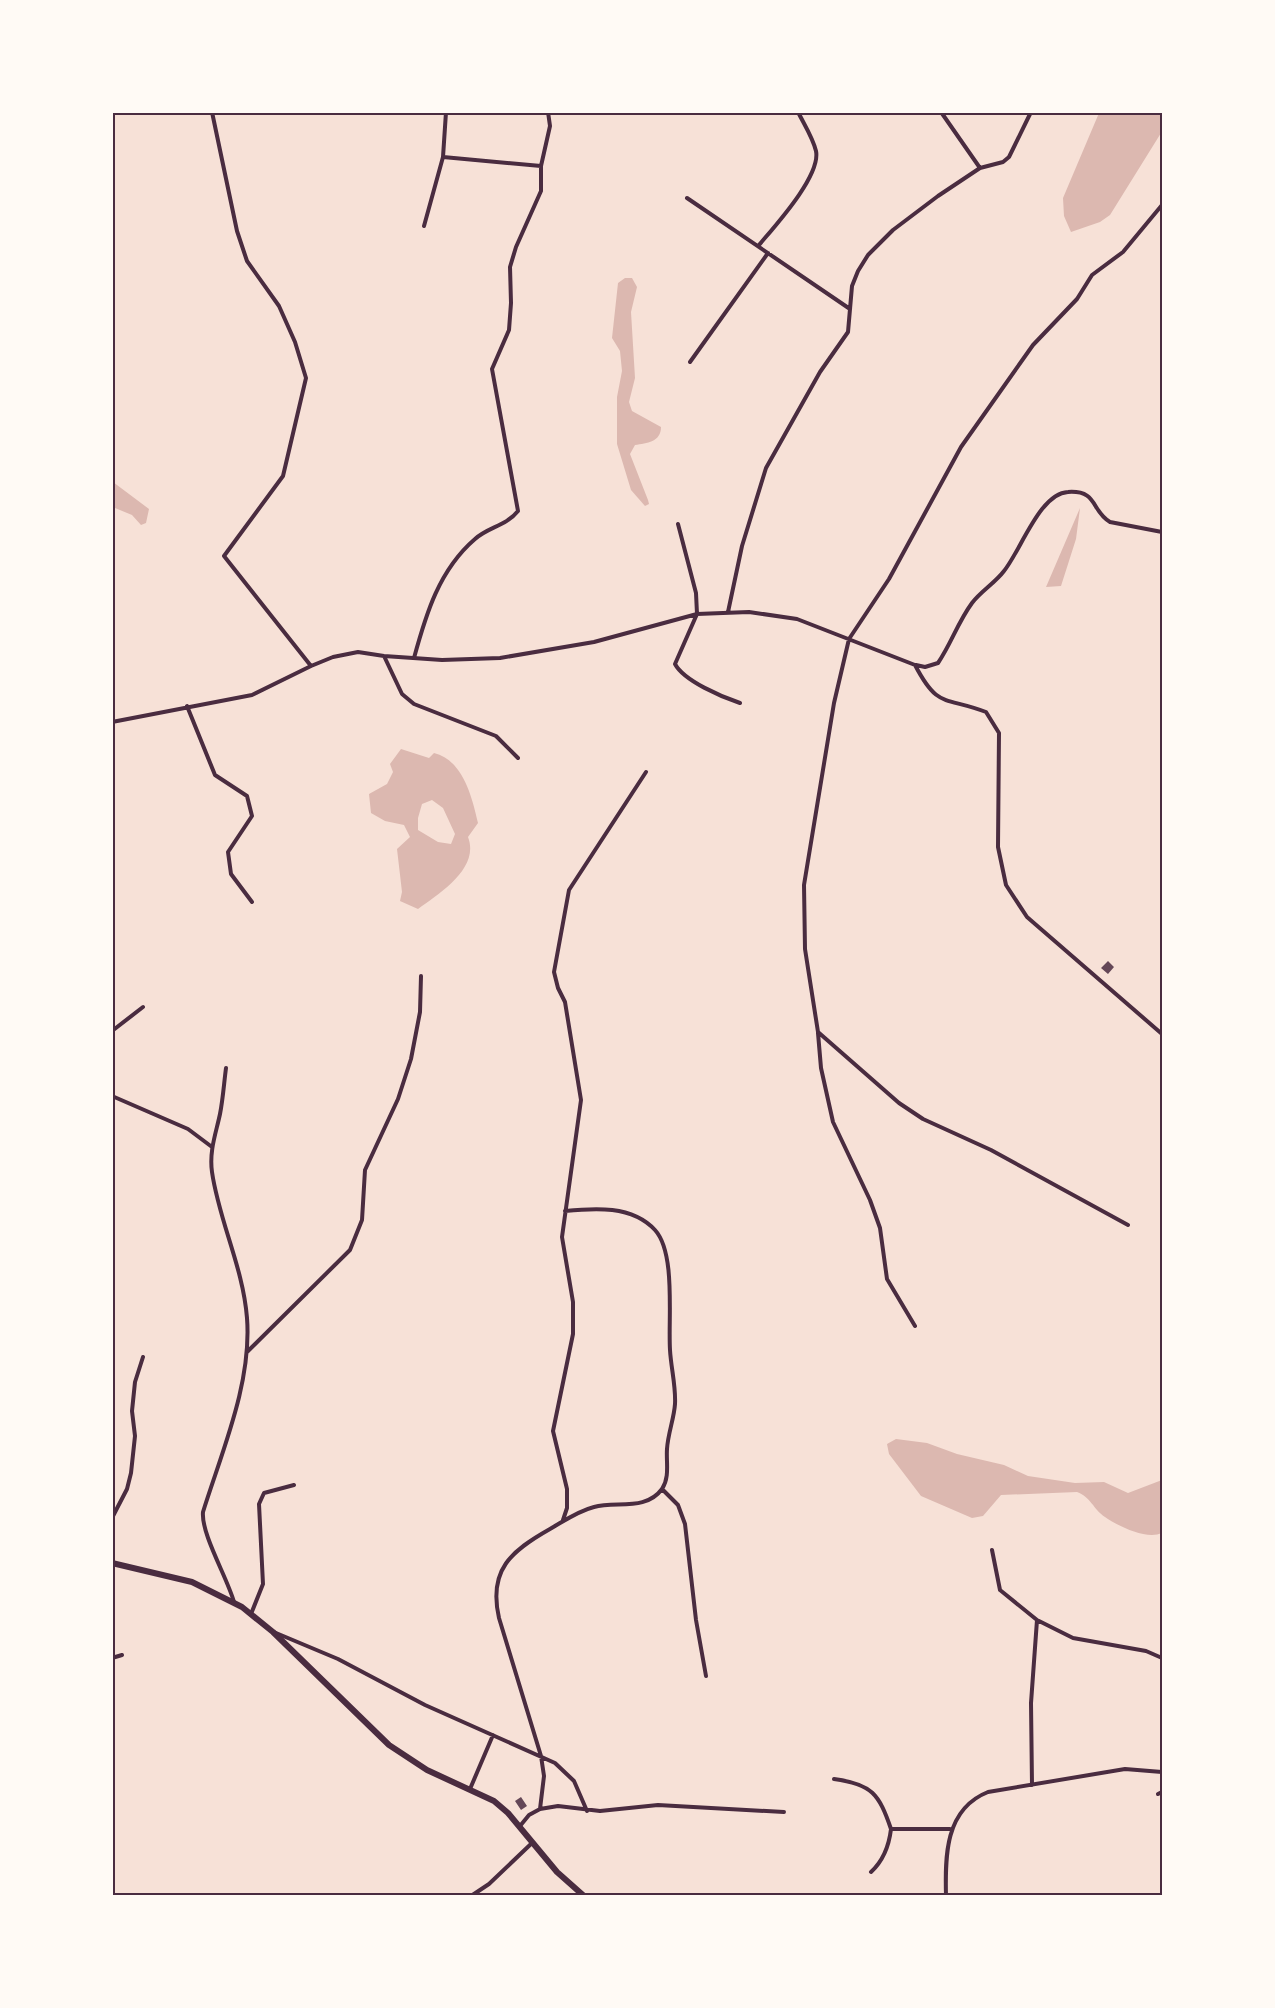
<svg xmlns="http://www.w3.org/2000/svg" width="1275" height="2008" font-family="Mulish,sans-serif">
<rect width="100%" height="100%" fill="#f7e1d7"/>
<path fill="#dcb8b0" fill-rule="evenodd" d="M 1099,113 L 1162,113 L 1161,133 L 1110,215 L 1100,222 L 1071,232 L 1064,216 L 1063,198 Z
M 625,278 L 632,278 L 637,287 L 631,312 L 635,378 L 629,402 L 632,411 L 661,427 C 661,442 647,443 635,445 L 630,454 L 648,500 L 649,504 L 645,506 L 631,490 L 617,444 L 617,397 L 622,371 L 620,351 L 612,338 L 618,283 Z
M 113,482 L 149,509 L 146,523 L 141,525 L 132,515 L 115,508 Z
M 1080,508 L 1076,539 L 1061,586 L 1046,587 Z
M 401,749 L 429,758 L 434,753 C 463,760 472,797 478,823 L 468,837 C 480,868 440,893 418,909 L 400,901 L 402,892 L 397,849 L 410,837 L 404,825 L 385,821 L 371,813 L 369,794 L 387,784 L 393,772 L 390,764 ZM 432,800 L 443,808 L 455,834 L 451,844 L 438,842 L 418,830 L 418,818 L 422,804 Z
M 896,1439 L 927,1443 L 957,1454 L 1004,1465 L 1028,1476 L 1075,1483 L 1104,1482 L 1128,1493 L 1162,1480 L 1162,1533 C 1146,1540 1118,1526 1105,1517 C 1093,1509 1091,1497 1077,1492 L 1001,1495 L 983,1516 L 972,1518 L 921,1496 L 889,1454 L 887,1444 Z"/>
<path fill="#644757" d="M 1108,961 L 1114,967 L 1108,974 L 1101,968 Z
M 521,1797 L 527,1806 L 521,1810 L 515,1801 Z"/>
<g fill="none" stroke-linecap="round" stroke-linejoin="round">
<path stroke="#4a2c40" stroke-width="4" d="M 212,112 L 237,231 L 247,261 L 279,306 L 295,342 L 306,378 L 283,476 L 224,556 L 311,666
M 446,112 L 443,157 L 541,166
M 941,112 L 980,168
M 687,198 L 850,309
M 424,226 L 443,157
M 759,245 C 774,227 821,176 816,151 C 813,138 804,124 798,112
M 690,362 L 768,253
M 678,524 L 696,593 L 697,614 L 675,664 C 684,681 722,697 740,703
M 728,612 L 742,546 L 766,468 L 820,372 L 848,332 L 852,286 L 858,271 L 868,255 L 893,230 L 938,196 L 980,168 L 1003,162 L 1009,157 L 1031,112
M 384,656 L 402,694 L 414,704 L 496,736 L 518,758
M 414,658 C 426,614 439,570 475,539 C 488,527 506,526 518,511 L 492,369 L 509,330 L 511,303 L 510,267 L 516,247 L 541,191 L 541,166 L 550,126 L 548,112
M 916,665 L 925,667 L 938,663 C 951,644 958,622 972,603 C 981,591 995,583 1004,571 C 1021,550 1040,493 1068,492 C 1098,490 1091,511 1110,522 L 1162,532
M 187,706 L 215,775 L 247,796 L 252,816 L 228,852 L 231,874 L 252,902
M 112,722 L 252,695 L 311,666 L 333,657 L 358,652 L 384,656 L 442,660 L 500,658 L 594,642 L 697,614 L 749,612 L 797,619 L 915,665 C 938,709 944,696 986,712 L 999,733 L 998,847 L 1006,885 L 1027,917 L 1162,1034
M 112,1031 L 143,1007
M 818,1033 L 821,1068 L 833,1122 L 870,1200 L 880,1228 L 887,1279 L 915,1326
M 226,1068 C 224,1083 223,1099 220,1114 C 216,1133 209,1151 212,1172 C 219,1221 243,1267 247,1318 C 252,1383 222,1451 203,1512 C 201,1534 227,1577 234,1602
M 112,1096 L 188,1129 L 212,1147
M 1128,1225 L 991,1150 L 923,1119 L 899,1103 L 818,1032 L 805,949 L 804,885 L 834,703 L 849,639 L 889,579 L 961,447 L 1033,345 L 1077,299 L 1092,275 L 1123,252 L 1162,205
M 247,1352 L 350,1250 L 362,1220 L 365,1170 L 398,1099 L 411,1059 L 420,1012 L 421,976
M 662,1489 L 678,1505 L 685,1524 L 696,1620 L 706,1676
M 112,1518 L 127,1489 L 131,1473 L 135,1436 L 132,1411 L 135,1382 L 143,1357
M 563,1520 L 567,1508 L 567,1489 L 553,1431 L 573,1334 L 573,1302 L 562,1237 L 581,1100 L 565,1002 L 558,988 L 554,972 L 569,890 L 646,772
M 992,1550 L 1000,1590 L 1037,1620 L 1073,1638 L 1146,1651 L 1162,1658
M 251,1614 L 263,1584 L 259,1504 L 264,1493 L 294,1485
M 276,1633 L 338,1659 L 425,1705 L 555,1763 L 574,1781 L 587,1811
M 112,1658 L 122,1655
M 834,1779 C 872,1784 879,1794 891,1829 L 950,1829
M 1032,1785 L 1031,1703 L 1037,1620
M 470,1789 L 493,1735
M 1158,1794 L 1162,1792
M 540,1809 L 558,1806 L 600,1811 L 658,1805 L 784,1812
M 520,1826 L 529,1815 L 540,1809 L 544,1776 L 541,1756 L 499,1618 C 488,1570 511,1551 550,1529 C 564,1521 578,1511 594,1507 C 617,1501 646,1511 662,1489 C 670,1477 666,1462 667,1449 C 668,1433 674,1419 675,1404 C 676,1386 671,1368 670,1350 C 668,1319 676,1253 655,1230 C 632,1205 594,1208 565,1211
M 871,1872 C 884,1860 889,1846 891,1829
M 471,1896 L 489,1884 L 532,1843
M 946,1896 C 945,1856 945,1809 988,1792 L 1125,1769 L 1162,1772"/>
<path stroke="#4a2c40" stroke-width="6" d="M 112,1563 L 192,1582 L 242,1607 L 273,1632 L 389,1745 L 427,1770 L 494,1801 L 508,1813 L 557,1872 L 584,1896"/>
</g>
<rect width="1275" height="2008" fill="none" stroke="#fffaf5" stroke-width="228"/>
<rect x="114" y="114" width="1047" height="1780" fill="none" stroke="#4a2c40" stroke-width="2"/>
</svg>
